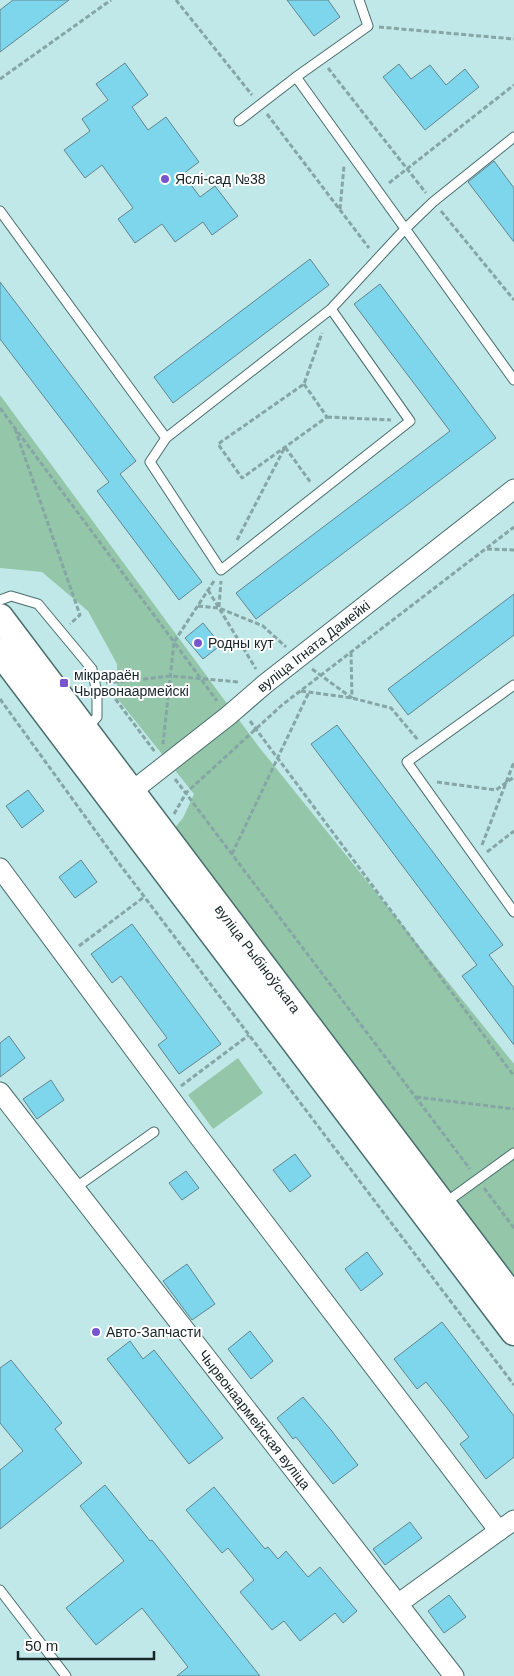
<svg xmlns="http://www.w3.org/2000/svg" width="514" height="1676" font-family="Helvetica,sans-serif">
<rect width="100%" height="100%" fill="#c1e8e8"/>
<path fill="#94c7a9" d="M 0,395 L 259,747 L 514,1064 L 514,1291 L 166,838 L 183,818 L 194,794 L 117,698 L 117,664 L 88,611 L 42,572 L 0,568 Z
M 238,1058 L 263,1093 L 213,1129 L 188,1095 Z"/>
<path fill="#7dd6ec" stroke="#63858e" d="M 13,0 L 69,0 L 0,52 L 0,10 Z
M 287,0 L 328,0 L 340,17 L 314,36 Z
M 125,63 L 148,95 L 132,107 L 148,130 L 166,117 L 199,162 L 183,174 L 200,197 L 215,186 L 238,216 L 212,235 L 203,222 L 175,242 L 162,224 L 135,243 L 118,219 L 133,208 L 102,165 L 85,178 L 64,150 L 90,131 L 82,119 L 108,100 L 96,84 Z
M 399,64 L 411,79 L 430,65 L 446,85 L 465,69 L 479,87 L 425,130 L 383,77 Z
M 494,161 L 514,188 L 514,242 L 468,182 Z
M 310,259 L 329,285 L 173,403 L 154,377 Z
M 0,282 L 136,461 L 120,474 L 202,582 L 179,600 L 97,491 L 109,482 L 0,339 Z
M 380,284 L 496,438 L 256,619 L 236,593 L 450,431 L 354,304 Z
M 514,594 L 514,635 L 408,715 L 388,689 Z
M 203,623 L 221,645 L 203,659 L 185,638 Z
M 337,725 L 503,945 L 489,955 L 514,988 L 514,1045 L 462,976 L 477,965 L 311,744 Z
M 28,790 L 44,811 L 22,828 L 6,806 Z
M 81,860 L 97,882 L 75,898 L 59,877 Z
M 132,924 L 221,1044 L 179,1074 L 158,1045 L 167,1038 L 121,976 L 112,983 L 91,954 Z
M 9,1036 L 25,1058 L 0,1077 L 0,1043 Z
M 51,1080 L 64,1100 L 37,1119 L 23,1099 Z
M 295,1154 L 311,1176 L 290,1192 L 273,1170 Z
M 186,1171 L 199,1188 L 182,1200 L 169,1183 Z
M 367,1252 L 383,1274 L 361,1291 L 345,1269 Z
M 187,1264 L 215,1304 L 192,1320 L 163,1281 Z
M 442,1322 L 514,1416 L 514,1457 L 486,1479 L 460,1444 L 469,1437 L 447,1408 L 426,1382 L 417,1389 L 394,1359 Z
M 250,1331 L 273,1361 L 251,1379 L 228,1349 Z
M 130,1341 L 143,1359 L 154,1350 L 223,1438 L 189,1464 L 107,1359 Z
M 11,1360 L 62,1423 L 55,1429 L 82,1463 L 0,1529 L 0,1470 L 23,1451 L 0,1423 L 0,1368 Z
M 303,1397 L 331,1430 L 358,1465 L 333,1484 L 296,1437 L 293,1439 L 277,1418 Z
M 105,1485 L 150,1541 L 152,1540 L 260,1676 L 177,1676 L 188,1667 L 142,1608 L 96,1645 L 66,1608 L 124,1561 L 80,1506 Z
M 214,1487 L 265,1549 L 268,1547 L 278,1559 L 286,1551 L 308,1577 L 320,1567 L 357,1611 L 343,1623 L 335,1613 L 300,1641 L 284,1621 L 272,1630 L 240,1592 L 254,1580 L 228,1548 L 222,1553 L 186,1510 Z
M 410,1522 L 422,1538 L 385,1565 L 373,1549 Z
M 449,1595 L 466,1617 L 444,1633 L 428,1611 Z"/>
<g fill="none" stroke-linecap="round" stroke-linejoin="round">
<g stroke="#4a6e6e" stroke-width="11">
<path id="service" d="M 359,0 L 368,26 L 296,77 L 514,380
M 239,121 L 296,77
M 0,211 L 166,438 L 150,462 L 221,570 L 410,421 L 331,309
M 166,438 L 331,309 L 405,229 L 433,202 L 514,137
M 0,600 L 11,596 L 38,604 L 92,669 L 97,693 L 97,717 L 87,728
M 514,685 L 407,762 L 514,912
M 75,1188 L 154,1132
M 445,1203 L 514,1153
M 0,1590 L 66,1676"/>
</g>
<g stroke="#4a6e6e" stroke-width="21">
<g id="minor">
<path id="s1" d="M 122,799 L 228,716 L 265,684 L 514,489"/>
<path d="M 0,868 L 199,1137 L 499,1531"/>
<path id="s2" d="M 0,1092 L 454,1676"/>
<path d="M 399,1603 L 514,1520"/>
</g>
</g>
<g stroke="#4a6e6e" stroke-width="29">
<g id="secondary">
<path id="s3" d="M 0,617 L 514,1299"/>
<path d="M 0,652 L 514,1332"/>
</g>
</g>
<path stroke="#86a5a5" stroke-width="3" stroke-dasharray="5 2.5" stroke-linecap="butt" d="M 176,0 L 252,95
M 379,27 L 514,39
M 328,68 L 426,193
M 0,79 L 111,0
M 267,114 L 369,248
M 389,183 L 514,85
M 340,209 L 344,166
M 441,211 L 514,300
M 304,384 L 327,417 L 242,478 L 218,444 L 304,384 L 322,333
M 0,408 L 174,642 L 163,744
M 327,417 L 391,420
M 15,429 L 80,615 L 70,624
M 237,540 L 285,447 L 311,483
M 487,549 L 514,550
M 214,581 L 174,642 L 217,701
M 208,590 L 256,669
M 198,606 L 219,608 L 263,626 L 286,647
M 219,607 L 221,581
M 351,652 L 352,698
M 312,669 L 352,698
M 106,683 L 171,676 L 239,682
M 301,691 L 352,698 L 391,708 L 418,740
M 111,693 L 155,752
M 0,699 L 118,862 L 514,1385
M 250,721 L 514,1076
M 175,779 L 470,1169
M 437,782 L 496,790 L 514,777
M 174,814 L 186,793 L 282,705 L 514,527
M 482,845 L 514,762
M 487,852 L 514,831
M 232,854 L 309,692
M 79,946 L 144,897
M 181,1086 L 249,1035
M 416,1097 L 514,1109
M 484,1188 L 514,1228"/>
<use href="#service" stroke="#fff" stroke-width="9"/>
<use href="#minor" stroke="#fff" stroke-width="19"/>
<use href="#secondary" stroke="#fff" stroke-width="26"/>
</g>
<g fill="#7755ce" stroke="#fff" stroke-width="2">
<circle cx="165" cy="179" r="5"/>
<circle cx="198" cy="643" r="5"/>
<rect x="59" y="678" width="10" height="10" rx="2.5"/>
<circle cx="96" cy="1332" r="5"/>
</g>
<g text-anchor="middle" stroke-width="4" stroke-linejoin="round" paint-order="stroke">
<g font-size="14" fill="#172526" stroke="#fff" text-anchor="start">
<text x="175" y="184">Яслі-сад №38</text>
<text x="208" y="648">Родны кут</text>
<text x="74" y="680">мікрараён<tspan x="74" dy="16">Чырвонаармейскі</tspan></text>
<text x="106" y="1337">Авто-Запчасти</text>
</g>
<g font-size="14" fill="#172526" stroke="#fff">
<text dy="5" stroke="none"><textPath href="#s1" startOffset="245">вуліца Ігната Дамейкі</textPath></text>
<text dy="5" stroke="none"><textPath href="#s3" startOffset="428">вуліца Рыбіноўскага</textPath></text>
<text dy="5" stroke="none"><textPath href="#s2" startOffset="415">Чырвонаармейская вуліца</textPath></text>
</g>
</g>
<path d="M18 1651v8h136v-8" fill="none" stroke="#172526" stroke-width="2.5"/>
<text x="25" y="1651" font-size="15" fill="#172526" stroke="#ffffff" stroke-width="4" paint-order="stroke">50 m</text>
</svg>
